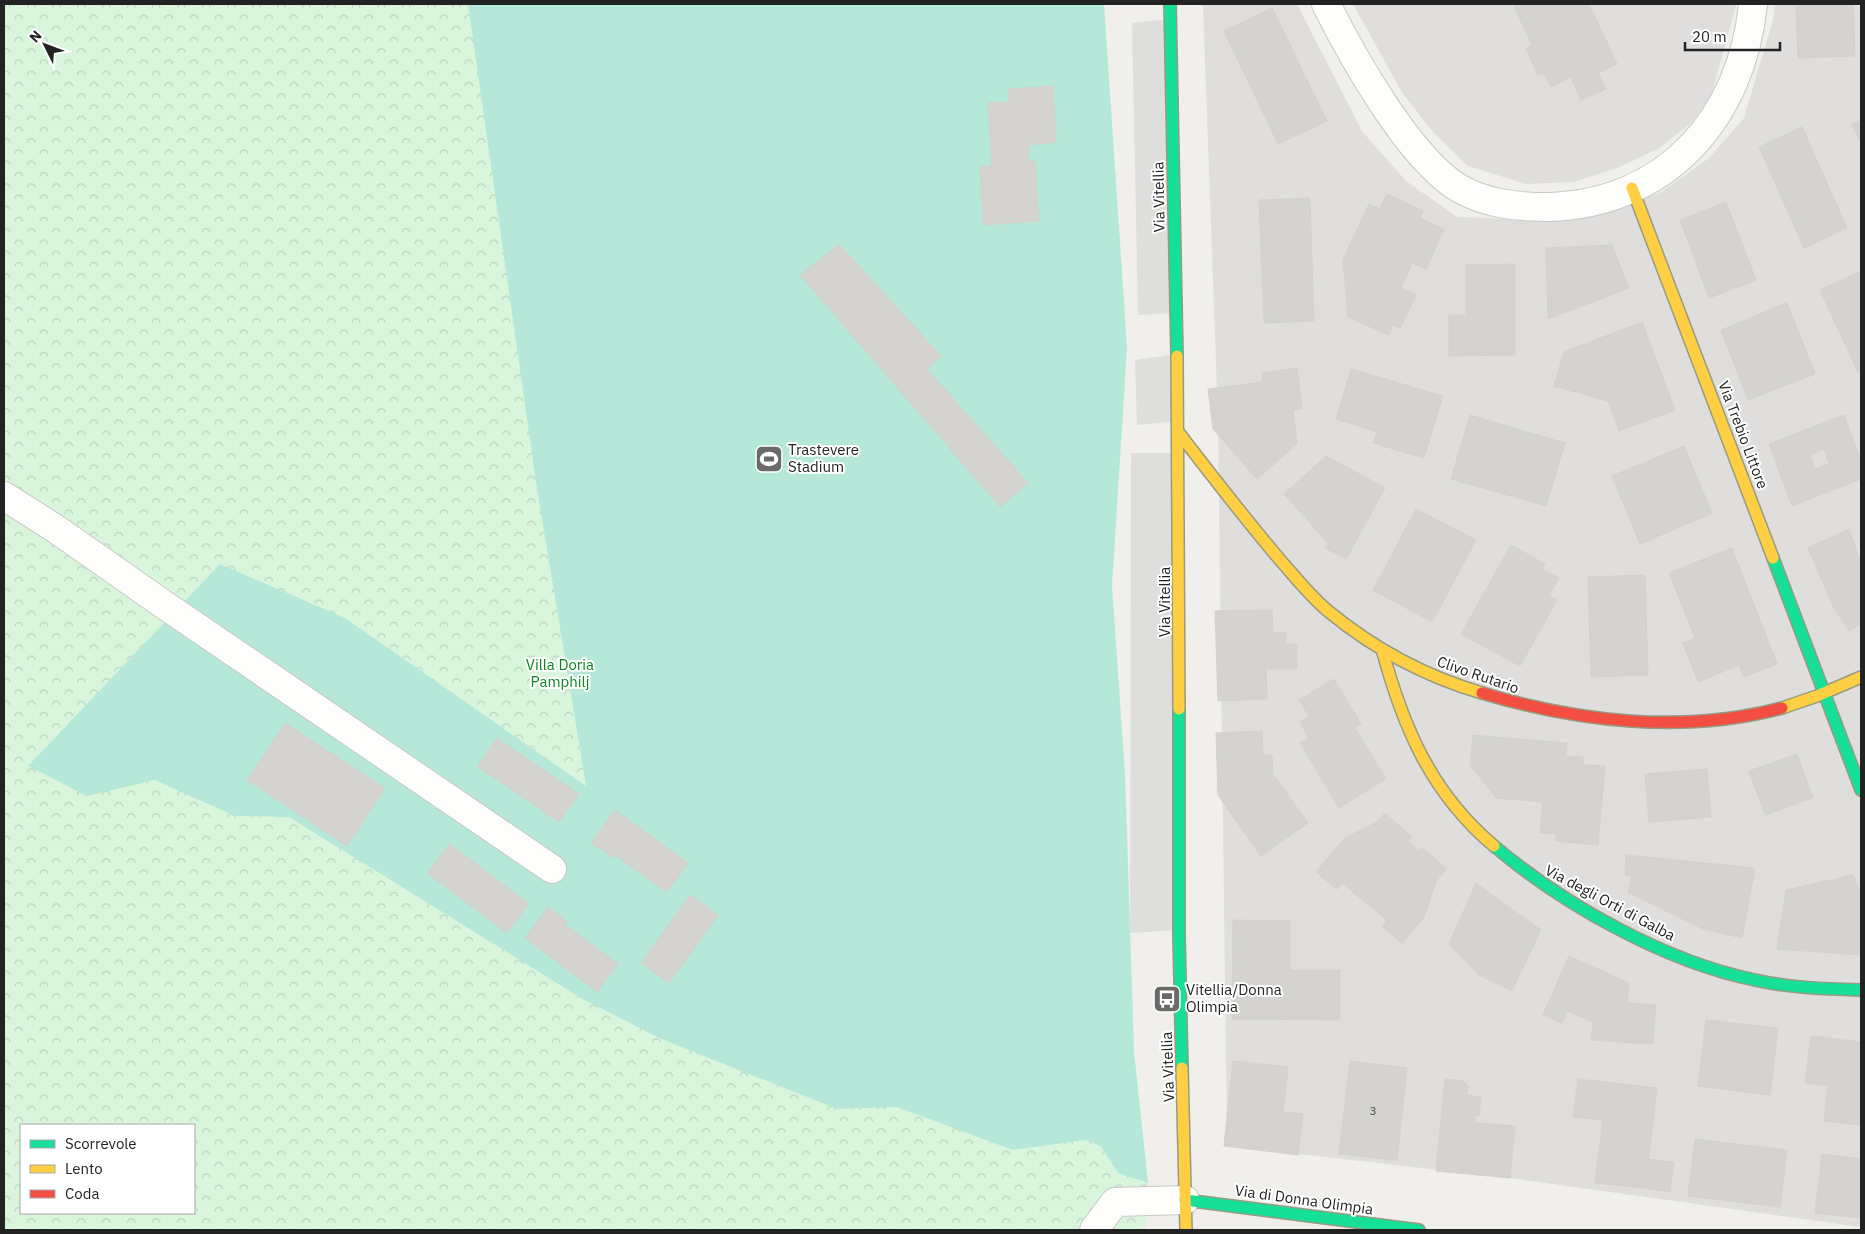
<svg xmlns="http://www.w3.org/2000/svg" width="1865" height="1234" font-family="'IBM Plex Sans',sans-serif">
<defs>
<pattern id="park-crowns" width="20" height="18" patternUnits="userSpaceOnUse" patternTransform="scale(1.25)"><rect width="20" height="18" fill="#d9f6dd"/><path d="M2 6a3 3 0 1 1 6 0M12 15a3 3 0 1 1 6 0" fill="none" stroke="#bad3bd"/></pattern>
</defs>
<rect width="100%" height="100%" fill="#f0efeb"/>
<path fill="#dfdedc" d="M 1203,4 L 1297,4 L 1362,131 L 1406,181 L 1457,217 L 1567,221 L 1660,193 L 1709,158 L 1744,118 L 1773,20 L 1775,4 L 1861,4 L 1861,1227 L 1510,1178 L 1227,1146 L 1218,420 Z
M 1353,4 L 1735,4 L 1736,5 L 1711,96 L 1691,123 L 1658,149 L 1617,168 L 1574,182 L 1526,184 L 1468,166 L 1434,133 L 1403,94 Z"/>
<path fill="#dededc" d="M 1170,19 L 1176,313 L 1138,315 L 1132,23 Z
M 1177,354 L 1179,421 L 1137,425 L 1135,360 Z
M 1131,453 L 1179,453 L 1179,930 L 1130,933 Z"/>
<path fill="url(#park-crowns)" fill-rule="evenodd" d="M 4,4 L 1104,4 L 1127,347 L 1112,586 L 1125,775 L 1134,1052 L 1148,1183 L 1145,1230 L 4,1230 ZM 21,1125 L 194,1125 L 194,1213 L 21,1213 Z"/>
<path fill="#b5e8d8" d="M 468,4 L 1104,4 L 1127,347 L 1112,586 L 1125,775 L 1134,1052 L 1148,1183 L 1118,1173 L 1101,1146 L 1086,1140 L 1013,1150 L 897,1107 L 837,1109 L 659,1038 L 581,998 L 289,817 L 235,816 L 155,780 L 87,796 L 28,766 L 220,564 L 345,618 L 586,786 L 536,482 Z"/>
<path fill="#d4d3d0" stroke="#d3d1cc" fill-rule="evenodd" d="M 1518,4 L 1589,4 L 1617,64 L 1598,73 L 1606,89 L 1581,100 L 1571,77 L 1551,87 L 1543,72 L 1538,75 L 1526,49 L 1532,45 L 1514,6 Z
M 1796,4 L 1853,4 L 1855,56 L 1798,58 Z
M 1272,8 L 1327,121 L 1278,144 L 1224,31 Z
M 1053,86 L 1056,142 L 1028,145 L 1029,161 L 1035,161 L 1039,221 L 983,225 L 980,167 L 992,166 L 988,103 L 1009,102 L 1008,89 Z
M 1861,120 L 1861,142 L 1852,125 Z
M 1802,127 L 1847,228 L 1804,248 L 1759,147 Z
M 1387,194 L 1423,211 L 1420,218 L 1444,229 L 1426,269 L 1412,263 L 1401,288 L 1416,295 L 1400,328 L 1393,325 L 1389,335 L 1348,317 L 1343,260 L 1369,204 L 1380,209 Z
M 1310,198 L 1314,321 L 1264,323 L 1259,200 Z
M 1726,202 L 1756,280 L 1709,298 L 1680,220 Z
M 839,244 L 941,356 L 927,369 L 1028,483 L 1000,507 L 800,275 Z
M 1612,245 L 1629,288 L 1548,319 L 1546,248 Z
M 1515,264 L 1515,355 L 1449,356 L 1449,315 L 1466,315 L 1466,265 Z
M 1861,271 L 1861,370 L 1858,372 L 1820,290 Z
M 1787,303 L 1815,374 L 1748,400 L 1721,330 Z
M 1642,322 L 1675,410 L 1619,431 L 1608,401 L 1554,386 L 1564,352 Z
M 1297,368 L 1302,409 L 1293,410 L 1297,444 L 1257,479 L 1213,429 L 1208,389 L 1263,382 L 1262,373 Z
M 1351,369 L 1443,396 L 1424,458 L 1373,443 L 1377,432 L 1336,419 Z
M 1470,415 L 1565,443 L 1546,506 L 1451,479 Z
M 1844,415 L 1861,461 L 1861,479 L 1792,506 L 1769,444 ZM 1824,449 L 1829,464 L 1815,469 L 1810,455 Z
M 1684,446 L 1712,513 L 1640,544 L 1612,476 Z
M 1326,456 L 1385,488 L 1346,559 L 1325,548 L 1328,543 L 1284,494 Z
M 1416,509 L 1476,540 L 1432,622 L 1373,590 Z
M 1849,529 L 1861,564 L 1861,624 L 1849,631 L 1833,606 L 1808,548 Z
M 1511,545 L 1545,564 L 1542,569 L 1559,578 L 1549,596 L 1557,600 L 1520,666 L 1461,634 Z
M 1732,548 L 1777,664 L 1744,677 L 1739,665 L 1698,682 L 1683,643 L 1695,638 L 1669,573 Z
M 1645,575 L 1648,675 L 1591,677 L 1588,577 Z
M 1272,610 L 1273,633 L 1286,632 L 1286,644 L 1297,644 L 1297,669 L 1266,669 L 1267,699 L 1218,701 L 1215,611 Z
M 1334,679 L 1361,724 L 1355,728 L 1386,779 L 1339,808 L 1300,743 L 1309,738 L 1300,722 L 1309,716 L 1299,700 Z
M 285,723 L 385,788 L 347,846 L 247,780 Z
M 1262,731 L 1263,755 L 1272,755 L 1273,774 L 1308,823 L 1261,856 L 1218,795 L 1216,733 Z
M 1473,735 L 1567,743 L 1566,756 L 1583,757 L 1583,765 L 1605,766 L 1598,845 L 1556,841 L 1556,834 L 1540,833 L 1543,802 L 1496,798 L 1470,765 Z
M 497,738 L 579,794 L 559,822 L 478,767 Z
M 1797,754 L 1813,798 L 1765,815 L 1749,771 Z
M 1707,769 L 1711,817 L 1649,822 L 1645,774 Z
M 615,810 L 688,863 L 667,892 L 616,856 L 614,858 L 591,843 Z
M 1385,813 L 1412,837 L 1408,841 L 1419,851 L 1422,847 L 1447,869 L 1436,881 L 1424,917 L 1402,943 L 1382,926 L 1387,920 L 1342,883 L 1337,889 L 1316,872 L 1345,838 L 1377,822 Z
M 450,844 L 529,904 L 507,933 L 427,873 Z
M 1626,855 L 1755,868 L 1742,938 L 1703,929 L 1628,892 L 1632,876 L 1625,875 Z
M 1853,875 L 1861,895 L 1861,955 L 1777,949 L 1786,890 Z
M 1476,883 L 1541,930 L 1512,991 L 1479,975 L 1449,944 Z
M 690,895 L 718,915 L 669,983 L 641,963 Z
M 548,907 L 567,921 L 564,924 L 618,964 L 597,992 L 525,938 Z
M 1233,920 L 1290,921 L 1290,970 L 1340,970 L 1340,1020 L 1232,1019 Z
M 1569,956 L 1629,983 L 1627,1003 L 1656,1005 L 1653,1044 L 1591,1040 L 1593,1022 L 1567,1011 L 1562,1023 L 1543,1015 Z
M 1706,1020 L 1778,1028 L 1770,1095 L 1698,1086 Z
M 1811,1036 L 1861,1042 L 1861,1125 L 1824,1121 L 1828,1086 L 1805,1083 Z
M 1233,1061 L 1288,1067 L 1283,1112 L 1303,1114 L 1298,1155 L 1224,1146 Z
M 1350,1061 L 1407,1068 L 1397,1160 L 1339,1154 Z
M 1445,1079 L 1463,1081 L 1468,1086 L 1467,1095 L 1481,1097 L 1479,1116 L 1475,1115 L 1475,1123 L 1515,1126 L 1510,1178 L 1436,1171 Z
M 1578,1079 L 1657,1088 L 1645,1188 L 1595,1183 L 1603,1120 L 1573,1117 Z
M 1695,1139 L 1787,1150 L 1780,1207 L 1688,1196 Z
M 1822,1154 L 1861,1159 L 1861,1218 L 1815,1213 Z
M 1648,1159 L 1674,1162 L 1670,1192 L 1645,1188 Z"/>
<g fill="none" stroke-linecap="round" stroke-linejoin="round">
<g stroke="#c9c8c7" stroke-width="30">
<path id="street" d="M 1326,4 C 1352,56 1408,156 1457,187 C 1485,204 1517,207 1548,207 C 1667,204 1742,117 1753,4
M 4,496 L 56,529 L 163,604 L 552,869
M 1094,1230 L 1115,1202 L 1185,1200"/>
</g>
<g stroke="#969b81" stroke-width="14">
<path id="fast" d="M 1170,4 L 1177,356
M 1773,558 L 1861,790
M 1179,709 L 1179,937 L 1182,1068
M 1494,846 C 1564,905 1666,962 1755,980 C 1790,988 1826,989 1861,990
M 1185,1200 L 1419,1230"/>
</g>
<g stroke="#969b81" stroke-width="14">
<path id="slow" d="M 1632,188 L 1773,558
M 1177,356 L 1179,709
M 1179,433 C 1212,476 1246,520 1281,561 C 1296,578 1311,597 1328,611 C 1373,648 1427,677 1482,693
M 1382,649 C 1403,727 1431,793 1494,846
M 1782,708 L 1817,696 L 1861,677
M 1182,1068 L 1186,1230"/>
</g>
<g stroke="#969b81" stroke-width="14">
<path id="jam" d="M 1482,693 C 1578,722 1684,734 1782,708"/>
</g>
<use href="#street" stroke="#fdfdfc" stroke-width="28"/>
<use href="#fast" stroke="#16e098" stroke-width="11"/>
<use href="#slow" stroke="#ffcf43" stroke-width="11"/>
<use href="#jam" stroke="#f24e42" stroke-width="11"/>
</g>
<defs>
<g id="stadium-square" transform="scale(1.4375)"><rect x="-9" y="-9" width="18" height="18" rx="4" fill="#6a6a68" stroke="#fff"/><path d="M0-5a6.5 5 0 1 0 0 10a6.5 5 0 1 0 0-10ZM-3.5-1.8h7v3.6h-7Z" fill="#fff"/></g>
<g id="bus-square" transform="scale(1.4375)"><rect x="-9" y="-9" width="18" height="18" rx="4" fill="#6a6a68" stroke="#fff"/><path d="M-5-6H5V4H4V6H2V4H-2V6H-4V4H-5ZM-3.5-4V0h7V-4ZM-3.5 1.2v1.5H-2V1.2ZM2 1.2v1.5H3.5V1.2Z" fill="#fff"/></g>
</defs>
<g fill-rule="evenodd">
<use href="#stadium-square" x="769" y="459"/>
<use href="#bus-square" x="1167" y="999"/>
</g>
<g text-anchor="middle" stroke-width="4" stroke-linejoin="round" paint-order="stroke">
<g font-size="12" fill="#4e4e4e">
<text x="1373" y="1115">3</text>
</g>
<g font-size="15" fill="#222" stroke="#fff">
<text transform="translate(1159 197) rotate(-91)" y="5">Via Vitellia</text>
<text transform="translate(1743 435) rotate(69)" y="5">Via Trebio Littore</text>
<text transform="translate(1165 602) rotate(-90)" y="5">Via Vitellia</text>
<text transform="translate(1478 675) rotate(19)" y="5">Clivo Rutario</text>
<text transform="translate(1610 903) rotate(28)" y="5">Via degli Orti di Galba</text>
<text transform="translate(1168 1067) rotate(-92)" y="5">Via Vitellia</text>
<text transform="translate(1304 1200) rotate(8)" y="5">Via di Donna Olimpia</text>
</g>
<g font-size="15" fill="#222" stroke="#fff" text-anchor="start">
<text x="788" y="455">Trastevere<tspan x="788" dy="17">Stadium</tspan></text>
<text x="1186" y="995">Vitellia/Donna<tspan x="1186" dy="17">Olimpia</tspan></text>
</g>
<g font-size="15" fill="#098722" stroke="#fff">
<text x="560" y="670">Villa Doria<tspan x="560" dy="17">Pamphilj</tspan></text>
</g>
</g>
<rect width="1865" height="1234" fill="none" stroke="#222222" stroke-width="10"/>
<rect x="20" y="1124" width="175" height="90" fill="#ffffff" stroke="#a7a7a7"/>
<rect x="30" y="1140" width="25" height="8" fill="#16e098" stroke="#a7a7a7"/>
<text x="65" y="1149" font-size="15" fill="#222222">Scorrevole</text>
<rect x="30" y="1165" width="25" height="8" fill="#ffcf43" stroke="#a7a7a7"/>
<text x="65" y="1174" font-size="15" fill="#222222">Lento</text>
<rect x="30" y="1190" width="25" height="8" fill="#f24e42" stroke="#a7a7a7"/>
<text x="65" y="1199" font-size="15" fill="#222222">Coda</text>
<g transform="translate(45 45) rotate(312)" stroke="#ffffff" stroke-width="4" paint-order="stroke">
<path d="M0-4L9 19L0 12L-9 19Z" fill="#222222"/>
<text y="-8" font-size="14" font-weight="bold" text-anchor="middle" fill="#222222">N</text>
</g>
<path d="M1685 42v8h95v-8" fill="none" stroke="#222222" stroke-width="2.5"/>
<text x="1692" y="42" font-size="15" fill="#222222" stroke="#ffffff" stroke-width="4" paint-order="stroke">20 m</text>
</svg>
